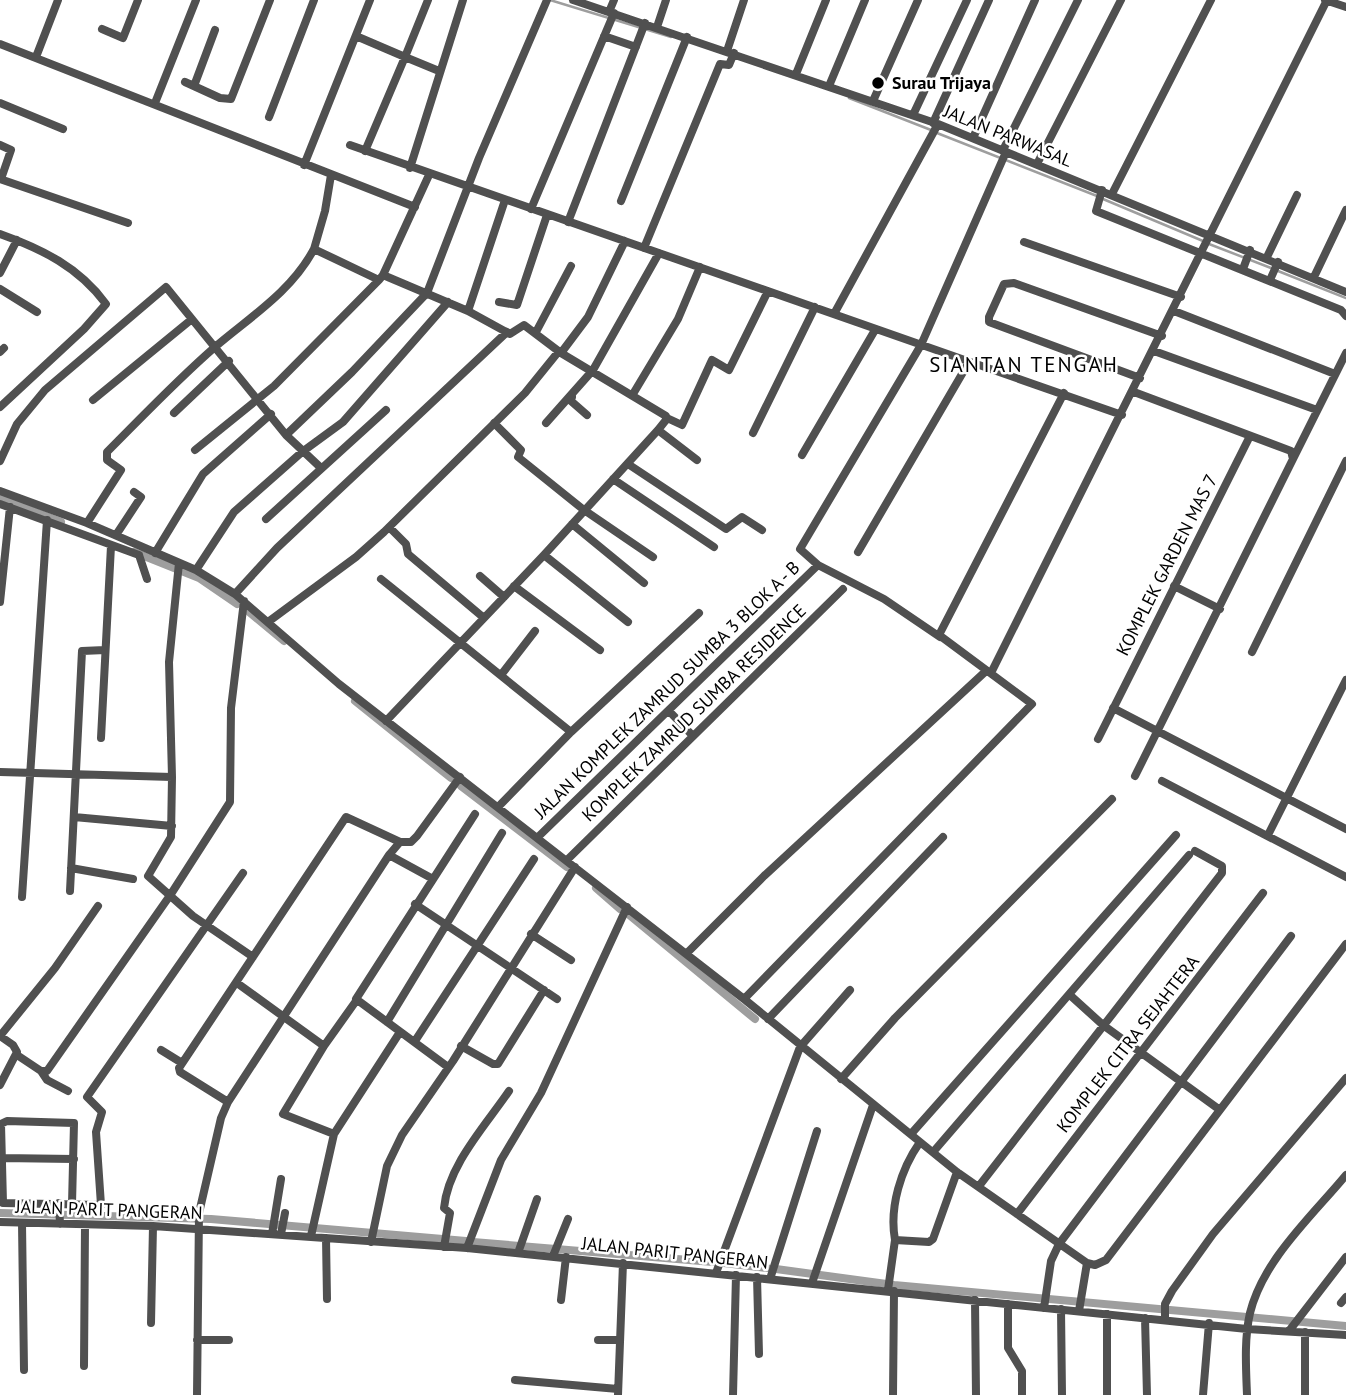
<svg xmlns="http://www.w3.org/2000/svg" width="1346" height="1395" font-family="'PT Sans',sans-serif">
<rect width="100%" height="100%" fill="#fff"/>
<g fill="none" stroke-linecap="round" stroke-linejoin="round">
<path stroke="#9e9e9e" stroke-width="2.5" d="M 550,0 L 671,37
M 849,98 L 931,130
M 937,133 L 1097,196
M 1103,199 L 1203,241
M 1209,244 L 1271,268
M 1278,271 L 1346,298"/>
<path stroke="#9e9e9e" stroke-width="8" d="M 0,498 L 61,522
M 134,552 L 199,578 L 237,604
M 249,612 L 284,641
M 355,701 L 451,778
M 461,786 L 567,867
M 596,888 L 620,909
M 628,914 L 755,1019
M 0,1213 L 211,1219 L 466,1241
M 473,1242 L 713,1262
M 724,1263 L 767,1268
M 776,1269 L 894,1285 L 1346,1326"/>
<path stroke="#505050" stroke-width="8" d="M 573,0 L 938,124 L 1346,292
M 1325,0 L 1346,7
M 609,12 L 614,0
M 657,27 L 666,0
M 102,29 L 123,38 L 138,0
M 356,36 L 405,57 L 428,0
M 604,36 L 636,47
M 0,44 L 415,207
M 727,51 L 744,0
M 36,57 L 58,0
M 796,74 L 826,0
M 185,82 L 220,98 L 231,99 L 270,0
M 194,86 L 215,30
M 829,86 L 865,0
M 873,101 L 918,0
M 0,103 L 63,129
M 155,103 L 196,0
M 913,115 L 967,0
M 269,117 L 314,0
M 933,123 L 989,0
M 973,138 L 1035,0
M 0,145 L 11,150 L 1,179
M 350,145 L 1122,415
M 1003,150 L 1078,0
M 365,151 L 405,57 L 439,71
M 1037,164 L 1121,0
M 304,165 L 370,0
M 410,168 L 463,0
M 0,179 L 128,223
M 1102,190 L 1096,211 L 1341,310 L 1346,316
M 1112,194 L 1211,0
M 621,201 L 687,37
M 531,209 L 614,13
M 568,222 L 645,23
M 0,234 C 42,249 79,267 106,304 L 84,329 L 0,407
M 1024,242 L 1181,297
M 644,248 L 720,64 L 729,65 L 734,53
M 314,249 L 325,211 L 331,175
M 1267,257 L 1297,195
M 1243,269 L 1250,250
M 0,273 L 17,240
M 383,275 L 429,175
M 1314,277 L 1346,210
M 1270,280 L 1278,262
M 0,289 L 37,312
M 499,302 L 517,305 L 547,215
M 468,311 L 505,200
M 1174,311 L 1335,374
M 834,314 L 938,124
M 536,332 L 571,266
M 1154,351 L 1317,410
M 0,352 L 4,348
M 561,353 L 588,317 L 625,241
M 1140,378 L 989,322 L 989,317 L 1004,284 L 1014,283 L 1162,336
M 1134,392 L 1291,451 L 1293,459 L 1135,776
M 633,394 L 678,319 L 700,267
M 572,397 L 571,401 L 587,415
M 93,400 L 192,319
M 174,413 L 229,361
M 667,418 L 682,425 L 712,360 L 729,370 L 768,291
M 494,423 L 521,450 L 518,457 L 584,510 L 653,557
M 546,423 L 593,370 L 659,253
M 658,430 L 697,460
M 753,433 L 815,307
M 286,435 L 352,372 L 427,293 L 479,158 L 547,0
M 195,450 L 274,386 L 379,280
M 802,455 L 875,330
M 1293,459 L 1346,353
M 0,461 L 17,424 L 45,390 L 166,287 L 286,435 L 320,467
M 628,464 L 726,529 L 742,517 L 762,530
M 613,479 L 714,547
M 0,491 L 87,523 L 196,570 L 235,594 L 339,684 L 744,999 L 957,1172 L 1087,1263 L 1095,1265 L 1106,1260 L 1346,944
M 0,504 L 139,555
M 266,519 L 386,410
M 87,523 L 121,470 L 107,460 L 107,452 C 142,417 177,380 215,347 C 250,317 291,292 314,249 L 379,280 L 383,275 L 468,311 L 510,334 L 524,325 L 561,353 L 666,416 L 666,420 L 658,430 L 544,555 L 386,721
M 572,524 L 644,583
M 389,527 L 406,544 L 408,554 L 484,618
M 116,535 L 141,497 L 134,492
M 858,552 L 969,362
M 155,553 L 203,474 L 271,414
M 139,555 L 147,579
M 544,555 L 628,622
M 196,570 L 234,512 L 302,452 L 343,422 L 448,302
M 480,576 L 504,597
M 381,579 L 571,732 L 699,613
M 514,586 L 600,650
M 1174,586 L 1220,609
M 235,594 L 277,548 L 507,332
M 0,602 L 10,507
M 268,622 L 356,557 L 384,532 L 525,393 L 559,351
M 940,637 L 884,599 L 818,565 L 800,549 L 921,345 L 1006,152
M 1252,652 L 1346,461
M 991,673 L 1327,0
M 501,675 L 535,631
M 1113,708 L 1346,829
M 669,711 L 692,735
M 101,738 L 111,546
M 1098,739 L 1250,436
M 0,772 L 172,777 L 169,662 L 179,563
M 172,777 L 171,837 L 148,876 L 193,916 L 253,957
M 1162,781 L 1346,877
M 498,807 L 571,732
M 74,817 L 172,826
M 1268,835 L 1346,680
M 538,837 L 818,565
M 389,855 L 433,879
M 567,860 L 843,589
M 71,868 L 133,879
M 70,891 L 82,651 L 105,650
M 22,897 L 47,520
M 415,904 L 557,999
M 531,934 L 571,960
M 686,954 L 764,876 L 986,671
M 237,983 L 324,1046 L 283,1114 L 334,1134 L 311,1236
M 1071,996 L 1103,1025 L 1220,1110
M 744,999 L 1032,704 L 939,635 L 1064,393
M 768,1019 L 943,837
M 387,1022 L 502,833
M 0,1036 L 55,968 L 98,906
M 0,1036 L 13,1045 L 17,1052 L 0,1085
M 415,1041 L 534,859
M 324,1046 L 356,1001
M 461,1046 L 493,1064 L 498,1064 L 544,990
M 161,1050 L 182,1063
M 17,1055 L 41,1071 L 47,1071 L 171,894 L 230,802 L 231,708 L 244,601
M 448,1067 L 356,999 L 475,814
M 41,1071 L 47,1080 L 68,1091
M 841,1079 L 895,1018 L 1112,799
M 228,1102 L 180,1072 L 179,1068 L 346,817 L 400,842
M 334,1134 L 400,1032
M 911,1134 L 1176,835
M 934,1151 L 1189,855
M 1,1158 L 74,1159
M 979,1186 L 1222,873 L 1222,866 L 1195,851
M 59,1203 L 60,1224
M 72,1204 L 74,1123 L 7,1121 L 1,1124 L 3,1203 L 101,1205 L 96,1132 L 102,1112 L 87,1097 L 243,873
M 1017,1214 L 1263,893
M 0,1222 L 153,1226 L 467,1248 L 1247,1329 L 1346,1335
M 22,1223 L 24,1370
M 272,1234 L 281,1179
M 281,1234 L 285,1213
M 326,1238 L 327,1299
M 895,1240 C 889,1207 901,1169 920,1142
M 371,1242 L 387,1166 L 402,1135 L 453,1061 L 575,867
M 444,1247 L 450,1213 L 444,1208 C 448,1165 486,1125 509,1091
M 467,1248 L 501,1160 L 541,1093 L 627,907
M 518,1253 L 537,1199
M 553,1256 L 568,1219
M 716,1273 L 800,1047 L 850,990
M 757,1277 L 759,1354
M 770,1279 L 817,1131
M 812,1283 L 873,1105
M 888,1290 L 895,1240 L 929,1242 L 933,1239 L 957,1172
M 561,1300 L 566,1257
M 975,1300 L 976,1395
M 1341,1303 L 1346,1297
M 1008,1304 L 1008,1348 L 1022,1371 L 1022,1395
M 1044,1308 L 1051,1261 L 1059,1244 L 1291,936
M 1061,1309 L 1062,1395
M 1079,1311 L 1087,1263
M 1145,1318 L 1147,1395
M 1165,1319 L 1165,1304 L 1172,1291 L 1213,1234 L 1346,1078
M 151,1323 L 153,1226
M 1289,1331 L 1346,1257
M 197,1340 L 229,1340
M 598,1340 L 618,1340
M 84,1366 L 85,1225
M 515,1380 L 618,1389
M 197,1395 L 199,1213 L 221,1118 L 228,1102 L 389,855 L 400,842 L 411,842 L 417,836 L 460,777
M 618,1395 L 623,1263
M 733,1395 L 736,1275
M 893,1395 L 894,1291
M 1107,1395 L 1107,1314
M 1203,1395 L 1209,1323
M 1247,1395 C 1246,1368 1244,1339 1250,1313 C 1263,1260 1312,1216 1346,1175
M 1305,1395 L 1305,1332"/>
</g>
<circle fill="#000" stroke="#fff" stroke-width="2.5" cx="878" cy="83" r="7"/>
<g text-anchor="middle" stroke-width="5" stroke-linejoin="round" paint-order="stroke">
<g font-size="18" font-weight="bold" fill="#000" stroke="#fff" text-anchor="start">
<text x="892" y="89">Surau Trijaya</text>
</g>
<g font-size="18" fill="#000" stroke="#fff">
<text transform="translate(1008 136) rotate(22)" y="6">JALAN PARWASAL</text>
<text transform="translate(1167 565) rotate(-63)" y="6">KOMPLEK GARDEN MAS 7</text>
<text transform="translate(667 690) rotate(-44)" y="6">JALAN KOMPLEK ZAMRUD SUMBA 3 BLOK A - B</text>
<text transform="translate(694 713) rotate(-44)" y="6">KOMPLEK ZAMRUD SUMBA RESIDENCE</text>
<text transform="translate(1128 1044) rotate(-52)" y="6">KOMPLEK CITRA SEJAHTERA</text>
<text transform="translate(109 1210) rotate(2)" y="6">JALAN PARIT PANGERAN</text>
<text transform="translate(675 1253) rotate(6)" y="6">JALAN PARIT PANGERAN</text>
</g>
<g font-size="21" letter-spacing="2" fill="#000" stroke="#fff">
<text x="1024" y="372">SIANTAN TENGAH</text>
</g>
</g>
</svg>
